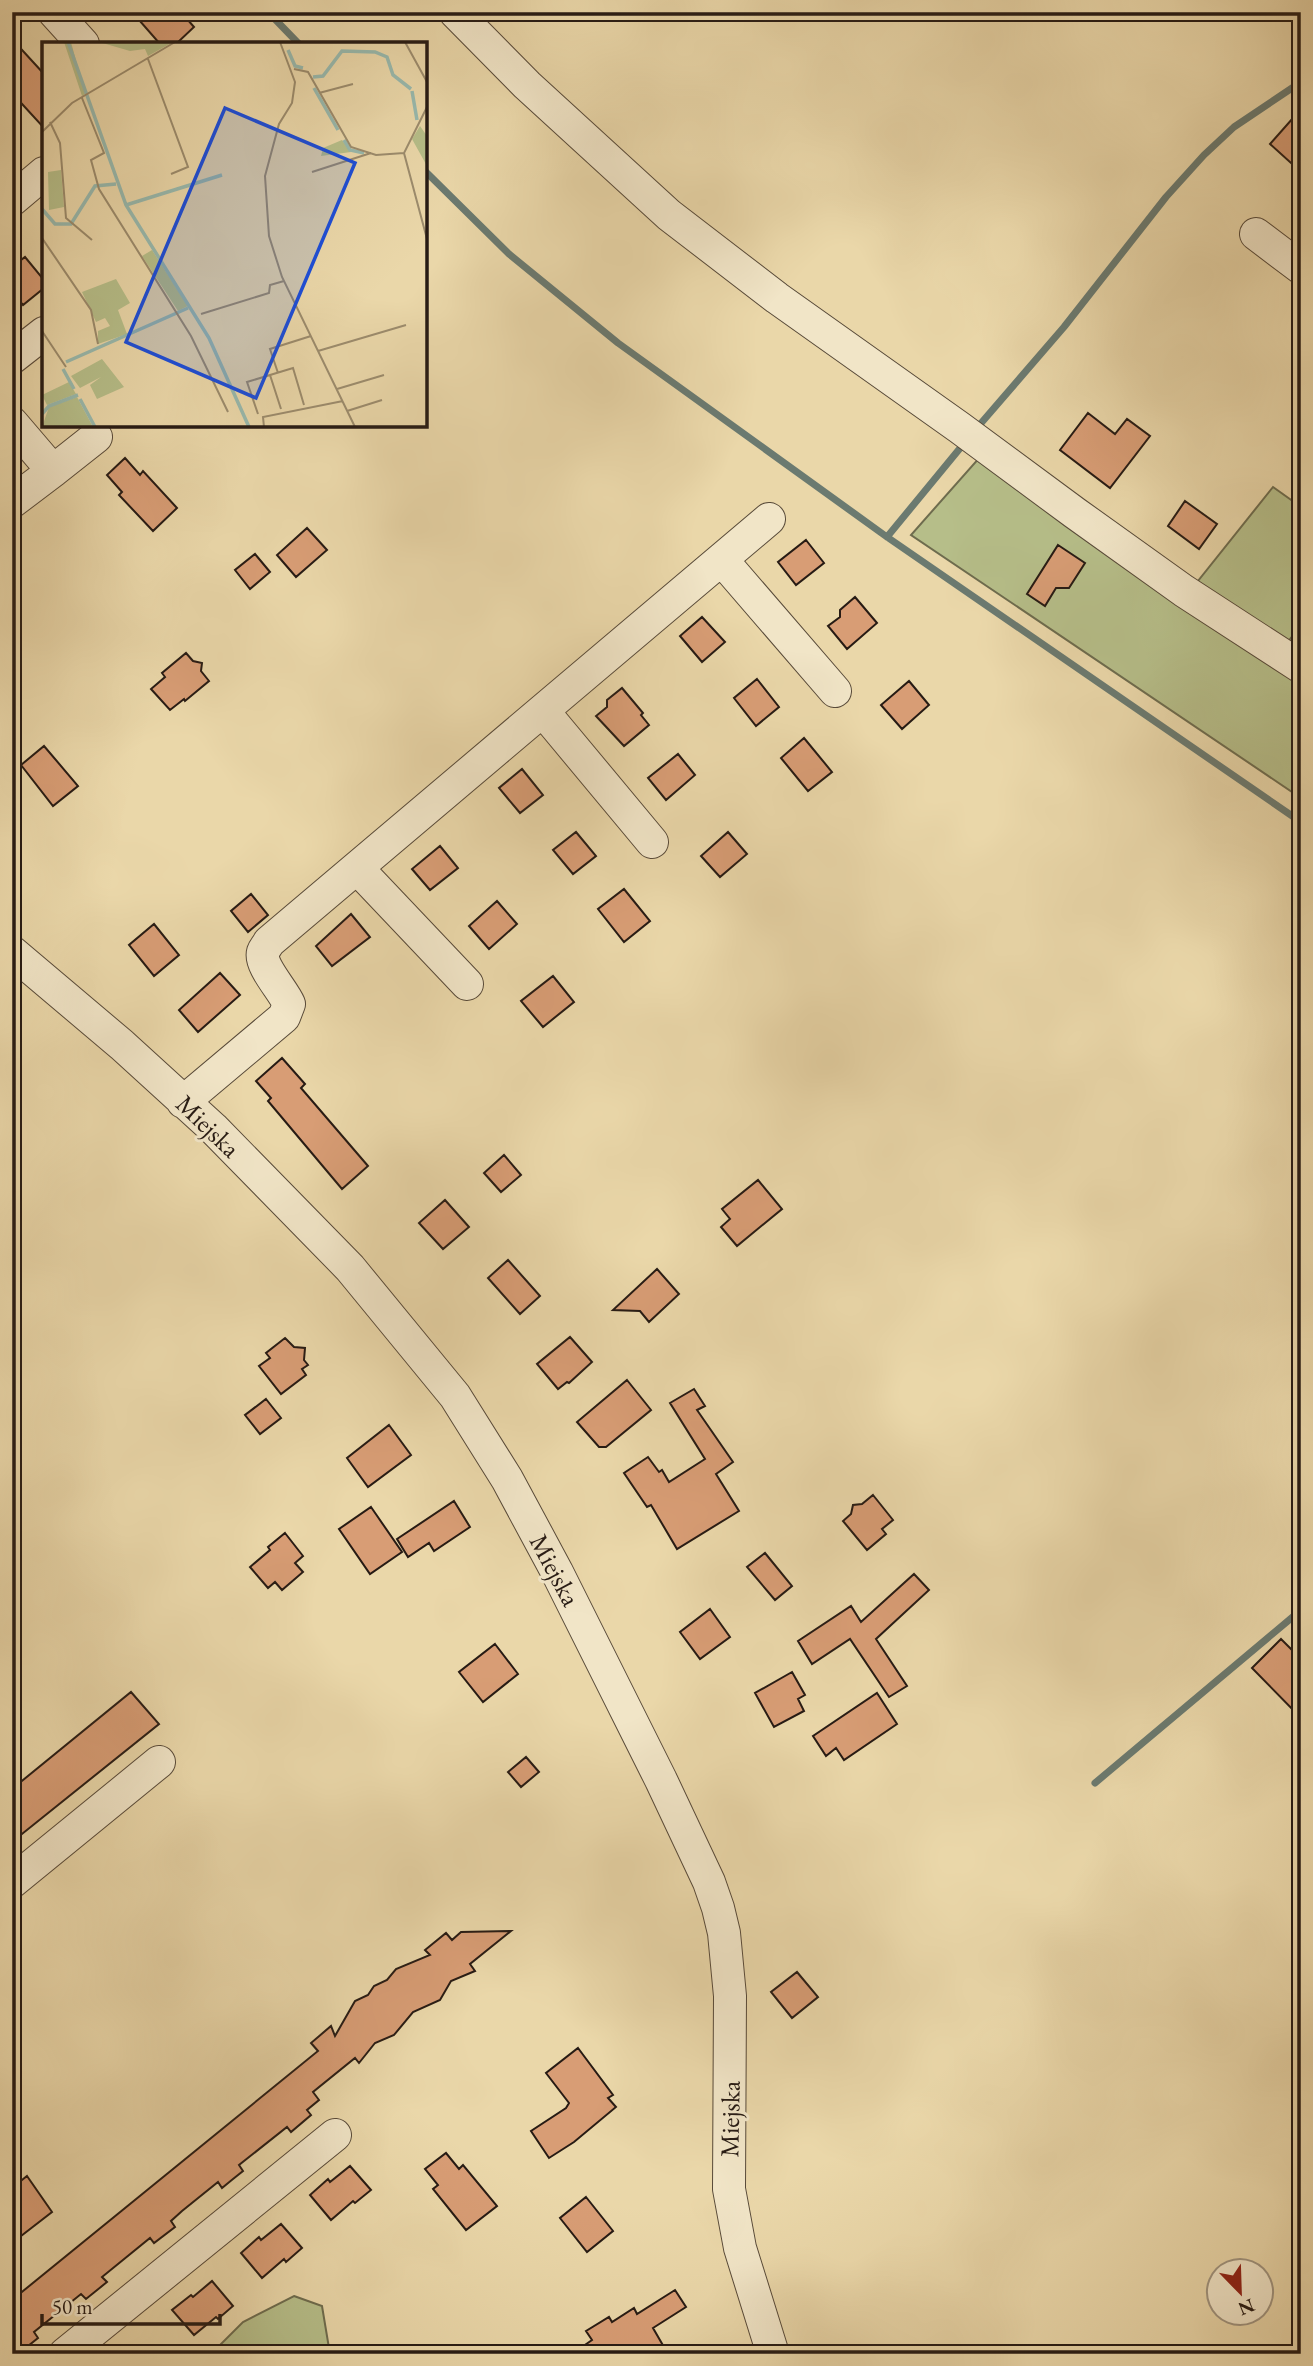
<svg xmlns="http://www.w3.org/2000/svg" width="1313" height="2366" font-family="'EB Garamond',serif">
<rect width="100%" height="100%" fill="#ead7a9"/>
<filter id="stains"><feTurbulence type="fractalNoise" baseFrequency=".00286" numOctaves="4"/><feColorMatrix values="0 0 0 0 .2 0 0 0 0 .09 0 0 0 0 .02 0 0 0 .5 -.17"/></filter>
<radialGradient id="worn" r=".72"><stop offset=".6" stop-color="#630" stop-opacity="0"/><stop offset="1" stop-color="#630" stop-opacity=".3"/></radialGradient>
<path fill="#b6be89" stroke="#6e6c4e" stroke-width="2" d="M 980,457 L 1301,676 L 1301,798 L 911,535 Z
M 1273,487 L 1301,507 L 1301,625 L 1283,648 L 1194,586 Z
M 294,2296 L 322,2306 L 330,2354 L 211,2354 L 243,2322 Z"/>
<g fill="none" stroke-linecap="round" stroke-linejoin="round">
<path stroke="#6b7a70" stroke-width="7" d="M 268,12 L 299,44
M 425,171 L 509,254 L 618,343 L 887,537 L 1301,822
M 976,429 L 1064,327 L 1166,197 L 1204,155 L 1234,127 L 1301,82
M 887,537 L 966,441
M 1095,1783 L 1301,1610"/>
</g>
<path fill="#d89d75" stroke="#271b14" stroke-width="2" d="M 132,12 L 181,12 L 194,27 L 176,44 L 160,44 Z
M 12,39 L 44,74 L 44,128 L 12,93 Z
M 1301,109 L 1301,172 L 1270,144 Z
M 25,257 L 44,280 L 44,288 L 23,305 L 12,292 L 12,267 Z
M 1088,413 L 1115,434 L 1127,419 L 1150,436 L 1110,488 L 1060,450 Z
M 125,458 L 140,475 L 143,471 L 177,508 L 153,531 L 119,495 L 122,492 L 107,475 Z
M 1185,501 L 1217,524 L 1199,549 L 1168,526 Z
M 307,528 L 327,550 L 296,577 L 277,555 Z
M 806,540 L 824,563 L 796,585 L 778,562 Z
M 1058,545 L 1085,563 L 1069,588 L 1056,588 L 1045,606 L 1027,594 Z
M 255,554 L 270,572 L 250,589 L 235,570 Z
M 855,597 L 877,623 L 847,649 L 828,626 L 840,617 L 840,610 Z
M 702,617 L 725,642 L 702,662 L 680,636 Z
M 186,653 L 193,661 L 202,663 L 201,671 L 209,681 L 185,701 L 184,699 L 170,710 L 151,689 L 165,677 L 162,673 Z
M 757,679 L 779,707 L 756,726 L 734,698 Z
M 909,681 L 929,705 L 902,729 L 881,705 Z
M 622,688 L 643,713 L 641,715 L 649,725 L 624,746 L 596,716 L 607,707 L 607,700 Z
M 804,738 L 832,772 L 808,791 L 781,758 Z
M 44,746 L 78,786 L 53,806 L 21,765 Z
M 678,754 L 695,775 L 666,800 L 648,778 Z
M 522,769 L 543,795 L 520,813 L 499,788 Z
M 576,832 L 596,856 L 573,874 L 553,850 Z
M 728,832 L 747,854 L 720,877 L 701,856 Z
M 440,846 L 458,868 L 430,890 L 412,869 Z
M 624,889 L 650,921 L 624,942 L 598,909 Z
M 251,894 L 268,915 L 248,932 L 231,911 Z
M 497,901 L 517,924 L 489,949 L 469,926 Z
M 351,914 L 370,937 L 332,966 L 316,946 Z
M 154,924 L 179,955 L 154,976 L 129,945 Z
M 220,973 L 240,995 L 198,1032 L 179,1010 Z
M 553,976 L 574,1002 L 543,1027 L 521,1001 Z
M 282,1058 L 305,1084 L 301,1088 L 368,1166 L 342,1189 L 268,1101 L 271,1098 L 256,1081 Z
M 504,1155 L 521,1175 L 501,1192 L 484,1173 Z
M 758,1180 L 782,1209 L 737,1246 L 721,1227 L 730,1219 L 722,1209 Z
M 445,1200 L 469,1227 L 443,1249 L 419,1223 Z
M 508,1260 L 540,1296 L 520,1314 L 488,1278 Z
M 657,1269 L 679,1294 L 649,1322 L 640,1311 L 613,1310 Z
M 570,1337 L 592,1362 L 569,1383 L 567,1382 L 558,1389 L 537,1364 Z
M 285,1338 L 294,1347 L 305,1348 L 304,1360 L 308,1365 L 302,1369 L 306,1375 L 281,1394 L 259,1366 L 270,1358 L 266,1353 Z
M 627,1380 L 651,1410 L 606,1447 L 599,1447 L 577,1422 Z
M 694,1389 L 705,1406 L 697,1410 L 733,1462 L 716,1474 L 739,1511 L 677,1549 L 651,1505 L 647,1507 L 624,1473 L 648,1457 L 659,1472 L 662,1470 L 669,1482 L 705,1459 L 670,1403 Z
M 266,1399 L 281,1418 L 260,1434 L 245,1415 Z
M 389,1425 L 411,1455 L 368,1487 L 347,1458 Z
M 873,1495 L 893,1520 L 882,1529 L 886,1534 L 867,1550 L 843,1521 L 851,1514 L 853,1505 L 862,1504 Z
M 454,1501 L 470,1527 L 434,1551 L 429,1543 L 408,1557 L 397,1539 Z
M 371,1507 L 402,1552 L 370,1574 L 339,1529 Z
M 285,1533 L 303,1556 L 295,1563 L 303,1572 L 282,1590 L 275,1582 L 268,1588 L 250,1567 L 270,1550 L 268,1547 Z
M 765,1553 L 792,1586 L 775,1600 L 747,1567 Z
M 914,1574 L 929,1590 L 876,1639 L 907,1686 L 889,1697 L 850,1639 L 812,1664 L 798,1641 L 851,1606 L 861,1622 Z
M 710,1609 L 730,1637 L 700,1659 L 680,1632 Z
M 1281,1639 L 1301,1659 L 1301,1718 L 1252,1668 Z
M 495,1644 L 518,1674 L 483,1702 L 459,1672 Z
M 792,1672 L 805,1695 L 798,1699 L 804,1711 L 774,1727 L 755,1693 Z
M 131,1692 L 159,1724 L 12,1842 L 12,1789 Z
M 877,1693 L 897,1724 L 844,1760 L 836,1748 L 826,1756 L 813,1736 Z
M 526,1757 L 539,1772 L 521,1787 L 508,1772 Z
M 511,1931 L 470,1964 L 475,1971 L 451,1981 L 440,2000 L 413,2012 L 394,2035 L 375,2043 L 359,2063 L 355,2058 L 313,2092 L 319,2100 L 307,2110 L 311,2115 L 291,2132 L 287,2127 L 239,2165 L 243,2171 L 233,2179 L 222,2188 L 218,2182 L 182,2211 L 171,2221 L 175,2227 L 154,2243 L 150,2238 L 102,2277 L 107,2282 L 86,2299 L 81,2294 L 34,2332 L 38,2338 L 18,2354 L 12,2354 L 12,2300 L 318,2051 L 311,2043 L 331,2026 L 335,2036 L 355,2001 L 368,1995 L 374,1986 L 387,1980 L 396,1969 L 430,1955 L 425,1950 L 446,1933 L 452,1940 L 461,1932 Z
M 797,1972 L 818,1997 L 792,2018 L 771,1992 Z
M 578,2048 L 613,2095 L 608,2098 L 616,2107 L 574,2142 L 549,2158 L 531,2131 L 566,2108 L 569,2103 L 546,2073 Z
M 446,2153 L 459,2169 L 463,2165 L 497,2206 L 466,2230 L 433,2189 L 438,2185 L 425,2169 Z
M 350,2166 L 371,2190 L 355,2203 L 353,2201 L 331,2220 L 310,2195 L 328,2179 L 330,2182 Z
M 27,2176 L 52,2212 L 12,2243 L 12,2188 Z
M 586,2197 L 613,2231 L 587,2252 L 560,2218 Z
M 281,2224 L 302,2248 L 286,2262 L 284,2259 L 262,2278 L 241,2253 L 259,2237 L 261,2240 Z
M 212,2281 L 233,2306 L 218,2319 L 216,2317 L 194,2335 L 172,2310 L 191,2295 L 193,2297 Z
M 675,2290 L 686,2307 L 653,2328 L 668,2354 L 572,2354 L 592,2340 L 586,2331 L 609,2317 L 612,2322 L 634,2308 L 637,2314 Z"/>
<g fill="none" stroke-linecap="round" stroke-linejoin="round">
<g stroke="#584a39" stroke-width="34">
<path id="minor" d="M 54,12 L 83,44
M 455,12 L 527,85 L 669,215 L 777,298 L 960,428 L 1075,513 L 1184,591 L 1301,667
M 12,200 L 44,173
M 1256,234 L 1301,268
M 12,358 L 44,333
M 12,423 L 53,471 L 12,502
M 53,471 L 96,437
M 722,560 L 835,691
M 543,711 L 652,842
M 357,868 L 467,984
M 12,952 L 122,1045 L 213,1128 L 350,1268 L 455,1396 L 507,1479 L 557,1572 L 661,1780 L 709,1882 L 718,1908 L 724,1933 L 730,1996 L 729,2189 L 740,2248 L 773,2354
M 183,1102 L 284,1017 L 289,1004 C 283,990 259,965 263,952 C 264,949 267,946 269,942 L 769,519
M 12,1882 L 159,1762
M 65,2354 L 335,2135"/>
</g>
<use href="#minor" stroke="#f1e5c7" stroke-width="32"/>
</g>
<g text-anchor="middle" stroke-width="6" stroke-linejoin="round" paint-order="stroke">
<g font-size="26" fill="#271b14" stroke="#f1e5c7">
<text transform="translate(208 1126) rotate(44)" y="9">Miejska</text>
<text transform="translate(555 1570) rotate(62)" y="9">Miejska</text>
<text transform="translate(730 2119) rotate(-89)" y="9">Miejska</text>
</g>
</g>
<g transform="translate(42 42)">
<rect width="385" height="385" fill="#ead7a9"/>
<path d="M 22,0 L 29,0 L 43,52 L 40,54 ZM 57,0 L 131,0 L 106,14 L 103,7 L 88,9 ZM 378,84 L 385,94 L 385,124 L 370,97 ZM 300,98 L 309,110 L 279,114 L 281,106 ZM 19,128 L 22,165 L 7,168 L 6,130 ZM 110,208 L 146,264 L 136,269 L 100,214 ZM 74,237 L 88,261 L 76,268 L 85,292 L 56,302 L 56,289 L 68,284 L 63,276 L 54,280 L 40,250 ZM 60,317 L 82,345 L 55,357 L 48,343 L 59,335 L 38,346 L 29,334 ZM 27,340 L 34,352 L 5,363 L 0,353 ZM 35,355 L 51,385 L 0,385 L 7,365 Z" fill="#b6be89"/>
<path fill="none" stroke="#98b9ad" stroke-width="3.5" d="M 26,0 L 84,163 L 167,296 L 207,385M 246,8 L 253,24 L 261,26M 271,35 L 281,34 L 300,9 L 333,10 L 345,15 L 351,33 L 369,47M 272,46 L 296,88M 370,49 L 375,78M 302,98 L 308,108 L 322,111M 84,163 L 180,133M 0,167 L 13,182 L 29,182 L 53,144 L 74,142M 24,320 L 146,266M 21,327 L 32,347M 38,357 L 53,385M 0,372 L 7,364 L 36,353"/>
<path fill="none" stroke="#9c8c6d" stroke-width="2" d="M 238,0 L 253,40 L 250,61 L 237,82 L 223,134 L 227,194 L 240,235 L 313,385M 363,0 L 385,40M 106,17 L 146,125 L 129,132M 252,27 L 266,30 L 309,105 L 334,113 L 362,111M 277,51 L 311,42M 40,56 L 62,111 L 49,118 L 57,147 L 149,294 L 186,370M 385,65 L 362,111 L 385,197M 8,80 L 18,101 L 24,176 L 50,198M 0,90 L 30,61 L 133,0M 270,130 L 329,111M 0,196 L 49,268 L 56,302M 159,272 L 227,251 L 228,243 L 242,239M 0,289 L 24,325M 276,309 L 364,283M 236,331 L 228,307 L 269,294M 228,333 L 239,367M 295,347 L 342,333M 305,369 L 340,358M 216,372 L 205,340 L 251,326 L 262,363M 222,385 L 221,375 L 301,359"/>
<path fill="#1d4ed8" fill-opacity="0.15" stroke="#1d4ed8" stroke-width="3.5" d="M 183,66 L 313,121 L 214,356 L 84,300 Z"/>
<rect width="385" height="385" fill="none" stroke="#271b14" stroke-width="3.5"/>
</g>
<rect width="1313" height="2366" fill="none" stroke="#ead7a9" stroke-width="42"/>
<rect x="14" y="14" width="1285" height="2338" fill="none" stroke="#271b14" stroke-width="3.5"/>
<rect x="21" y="21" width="1271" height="2324" fill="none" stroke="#271b14" stroke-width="2"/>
<g transform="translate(1240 2292) rotate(157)"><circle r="33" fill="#f1e5c7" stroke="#a0947f" stroke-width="2"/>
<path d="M0-5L12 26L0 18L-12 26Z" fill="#8f2418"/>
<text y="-10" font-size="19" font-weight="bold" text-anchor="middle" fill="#271b14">N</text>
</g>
<path d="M42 2314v10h178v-10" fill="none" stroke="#271b14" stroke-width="3.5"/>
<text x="52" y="2314" font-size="21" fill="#271b14" stroke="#f1e5c7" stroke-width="5" paint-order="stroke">50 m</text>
<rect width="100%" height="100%" filter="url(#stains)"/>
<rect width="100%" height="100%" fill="url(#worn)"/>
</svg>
